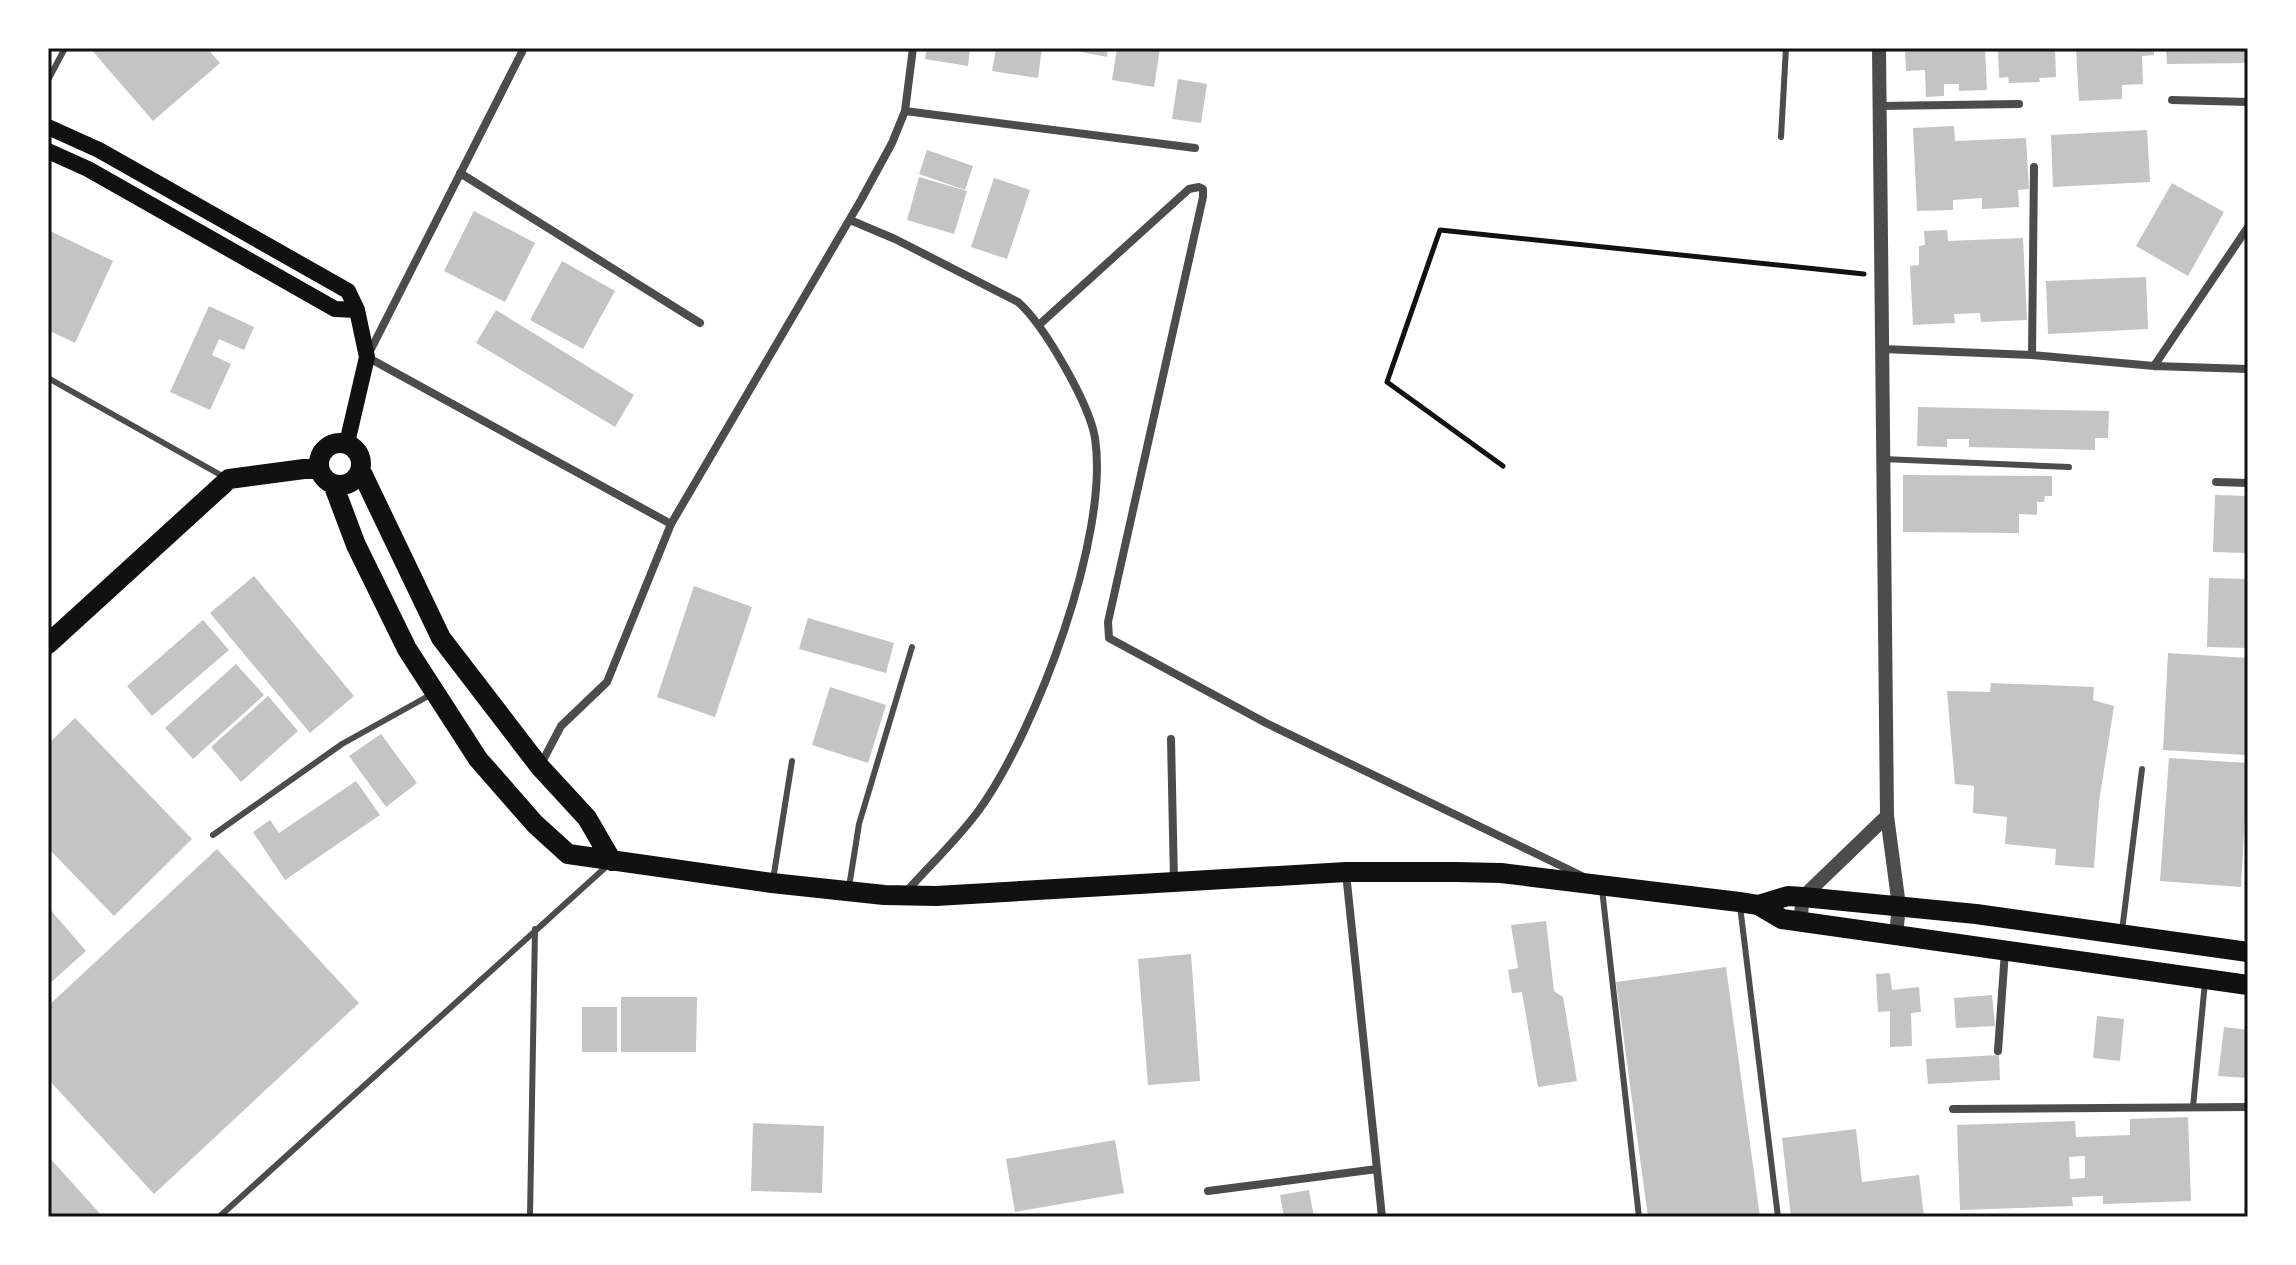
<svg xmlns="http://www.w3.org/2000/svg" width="2296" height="1265" font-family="'DM Sans',sans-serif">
<rect width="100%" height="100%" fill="#fff"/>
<path fill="#c4c4c4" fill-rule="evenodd" d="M 90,48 L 207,48 L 220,63 L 153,121 Z
M 927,48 L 970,48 L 968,66 L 925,59 Z
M 996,48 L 1042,48 L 1038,78 L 992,71 Z
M 1062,48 L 1108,48 L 1107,57 Z
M 1117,48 L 1160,48 L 1154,87 L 1112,80 Z
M 1915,48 L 1985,48 L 1987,90 L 1959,91 L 1959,84 L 1944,84 L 1944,96 L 1926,97 L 1925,70 L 1906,71 L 1905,52 L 1916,51 Z
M 1998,48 L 2055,48 L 2056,77 L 2039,78 L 2040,82 L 2009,83 L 2008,77 L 1999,78 Z
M 2076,48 L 2154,48 L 2154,55 L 2142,56 L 2143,84 L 2122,85 L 2122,99 L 2079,101 Z
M 2166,48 L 2248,48 L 2248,63 L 2167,64 Z
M 1178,79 L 1207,84 L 1201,123 L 1172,119 Z
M 1954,126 L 1955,141 L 2026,138 L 2029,189 L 2018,190 L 2019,207 L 1982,209 L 1982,198 L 1953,200 L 1953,210 L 1917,211 L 1913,128 Z
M 2147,130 L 2150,182 L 2053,187 L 2051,135 Z
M 927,150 L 973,166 L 965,190 L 919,174 Z
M 919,177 L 967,191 L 954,234 L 907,220 Z
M 994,178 L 1030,190 L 1007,259 L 971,247 Z
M 2172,183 L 2224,212 L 2188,276 L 2136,246 Z
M 474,211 L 535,243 L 505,302 L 444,271 Z
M 48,230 L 113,261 L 75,343 L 48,330 Z
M 1947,230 L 1948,241 L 2023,238 L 2027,320 L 1981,322 L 1980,313 L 1954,314 L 1955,323 L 1913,325 L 1910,266 L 1919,265 L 1919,246 L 1925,245 L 1924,231 Z
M 562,261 L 615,291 L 583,349 L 530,320 Z
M 2146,277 L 2148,329 L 2048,334 L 2046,281 Z
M 209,306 L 254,327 L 244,350 L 219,339 L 212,355 L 231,364 L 210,410 L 170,392 Z
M 496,310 L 634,395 L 615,427 L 476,343 Z
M 1918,407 L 2109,411 L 2108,438 L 2095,438 L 2095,450 L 1969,447 L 1969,439 L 1947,439 L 1947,447 L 1917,446 Z
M 1903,475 L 2052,476 L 2052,496 L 2045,496 L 2044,502 L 2037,502 L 2037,515 L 2019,514 L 2019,533 L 1903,532 Z
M 2215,495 L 2248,496 L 2248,553 L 2213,552 Z
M 254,576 L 354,696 L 310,733 L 210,613 Z
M 2209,578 L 2248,579 L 2248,648 L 2207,647 Z
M 694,586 L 752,607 L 715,717 L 657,697 Z
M 808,618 L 894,643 L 886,673 L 799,649 Z
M 203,620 L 229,650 L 152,716 L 127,686 Z
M 2168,653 L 2248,658 L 2245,755 L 2163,750 Z
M 236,664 L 264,695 L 193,759 L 165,728 Z
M 1991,683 L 2094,687 L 2093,700 L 2114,706 L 2099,802 L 2094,868 L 2055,865 L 2056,849 L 2005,844 L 2007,817 L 1973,813 L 1974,786 L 1955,784 L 1947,691 L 1990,692 Z
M 830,687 L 886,705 L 868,763 L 812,745 Z
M 268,696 L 298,731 L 241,782 L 211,747 Z
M 75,718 L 192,839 L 114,916 L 48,848 L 48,744 Z
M 381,734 L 417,783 L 386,807 L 349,756 Z
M 2169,758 L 2248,763 L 2241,887 L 2160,881 Z
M 356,781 L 380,815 L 285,880 L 253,832 L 270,820 L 279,833 Z
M 217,849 L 359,1003 L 154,1194 L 48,1079 L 48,1006 Z
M 48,907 L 86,951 L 48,985 Z
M 1546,921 L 1554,991 L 1563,997 L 1577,1081 L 1538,1087 L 1522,992 L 1512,993 L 1508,970 L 1518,968 L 1511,925 Z
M 1191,954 L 1200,1081 L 1148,1085 L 1138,959 Z
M 1726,967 L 1760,1217 L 1648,1217 L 1616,982 Z
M 1890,973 L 1892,990 L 1919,987 L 1921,1012 L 1911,1013 L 1912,1046 L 1890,1047 L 1890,1011 L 1878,1012 L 1876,974 Z
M 1992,995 L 1995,1026 L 1956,1028 L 1954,998 Z
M 621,997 L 697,997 L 696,1052 L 621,1052 Z
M 582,1007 L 617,1007 L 617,1052 L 582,1052 Z
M 2097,1016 L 2124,1019 L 2120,1061 L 2093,1058 Z
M 2224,1027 L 2248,1030 L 2248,1078 L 2218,1076 Z
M 1999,1055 L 2000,1080 L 1928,1084 L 1926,1059 Z
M 2188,1117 L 2191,1201 L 2103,1204 L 2103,1196 L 2072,1197 L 2073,1206 L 1960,1210 L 1957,1125 L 2075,1121 L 2076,1137 L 2130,1135 L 2130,1119 ZM 2085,1156 L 2085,1178 L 2070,1179 L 2069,1157 Z
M 753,1123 L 824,1126 L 822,1193 L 751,1191 Z
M 1856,1129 L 1862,1182 L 1919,1175 L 1924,1217 L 1791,1217 L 1782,1138 Z
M 1115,1140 L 1124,1193 L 1015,1212 L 1006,1159 Z
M 48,1156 L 103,1217 L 48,1217 Z
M 1309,1190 L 1314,1217 L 1284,1217 L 1280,1195 Z"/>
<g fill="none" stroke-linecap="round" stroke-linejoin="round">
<path stroke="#111" stroke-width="5" d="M 1503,466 L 1387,382 L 1440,230 L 1864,274"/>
<path stroke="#4c4c4c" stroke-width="6" d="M 48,80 L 65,48
M 1781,137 L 1786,48
M 48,378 L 226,478
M 1883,459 L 2069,467
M 213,835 L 342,744 L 432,694
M 773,880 L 792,761
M 849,887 L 859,824 L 912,647
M 1602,889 L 1639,1217
M 1740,906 L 1778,1217
M 2122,931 L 2142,769
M 2193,1107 L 2205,982
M 219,1217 L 607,866
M 530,1217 L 535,929"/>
<path stroke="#4c4c4c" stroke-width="8" d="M 524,48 L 367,357 L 671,524
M 2172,100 L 2248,102
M 1879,106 L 2019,104
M 905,111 L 1195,148
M 460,173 L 700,323
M 850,220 L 895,239 L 1018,302 C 1044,325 1089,403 1095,438 C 1110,535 1036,731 979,810 C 958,839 930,865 906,892
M 1040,324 L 1189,189 L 1199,187 L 1203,189 L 1203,197 L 1108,622 L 1109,638 L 1266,723 L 1582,876
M 1882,349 L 2032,355 L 2154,366 L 2248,369
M 2032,355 L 2034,167
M 2154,366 L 2248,227
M 2216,482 L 2248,483
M 1171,739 L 1174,881
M 540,766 L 561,726 L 607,682 L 671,524 L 861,200 L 892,143 L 905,111 L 913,48
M 1346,873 L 1382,1217
M 1998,1051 L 2005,951
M 1953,1109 L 2248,1107
M 1208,1191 L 1377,1169"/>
<path stroke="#4c4c4c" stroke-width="14" d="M 1879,48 L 1887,816 L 1899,906 L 1896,935
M 1800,922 L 1803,897 L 1887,816"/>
<path stroke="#111" stroke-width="16" d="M 48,127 L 99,150 L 348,291 L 357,310 L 367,357 L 347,443
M 48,151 L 88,169 L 335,309 L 357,310"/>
<path stroke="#111" stroke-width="20" d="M319 464a21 21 0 1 1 42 0a21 21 0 1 1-42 0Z
M 361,471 L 441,638 L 540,767 L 587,818 L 612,861
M 333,484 L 356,545 L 407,649 L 478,759 L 535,824 L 568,854 L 772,883 L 884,895 L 936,896 L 1346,872 L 1455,872 L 1501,873 L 1739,902 L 1758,905 L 1782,919 L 2248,985
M 48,644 L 229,479 L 319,467
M 1758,905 L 1788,896 L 1803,897 L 1976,914 L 2248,952"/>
</g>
<rect width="2296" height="1265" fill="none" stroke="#ffffff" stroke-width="100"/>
<rect x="50" y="50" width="2196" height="1165" fill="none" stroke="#111" stroke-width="3"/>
</svg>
